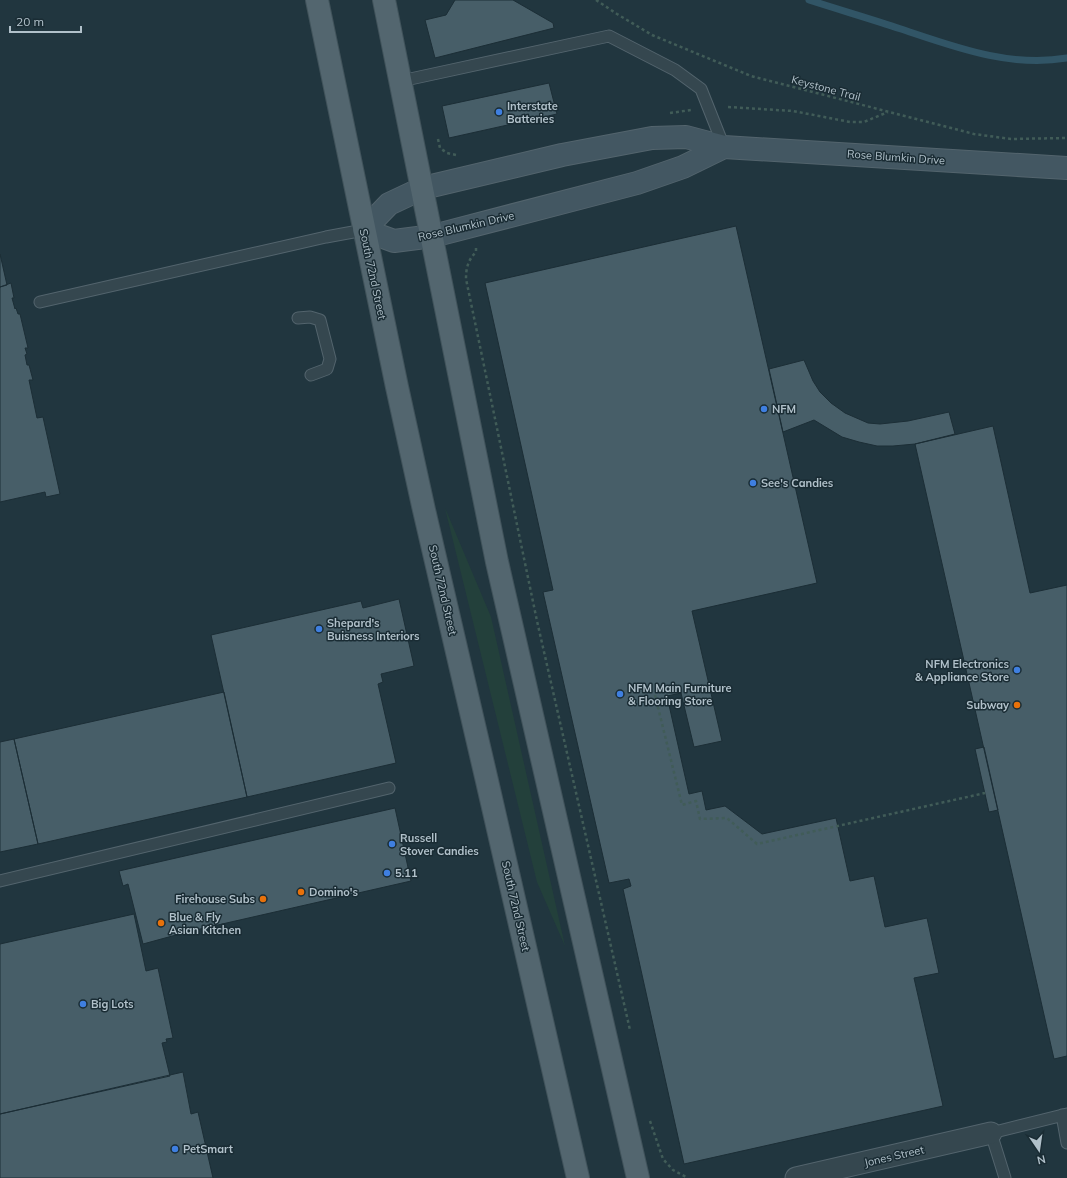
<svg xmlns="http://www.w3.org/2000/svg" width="1067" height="1178" font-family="Mulish,sans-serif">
<rect width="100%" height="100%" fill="#21363f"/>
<path fill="#23403b" d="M 445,508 L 491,617 L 565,946 L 537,882 Z"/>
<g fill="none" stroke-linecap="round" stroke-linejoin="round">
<path stroke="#315566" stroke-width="7" d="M 809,0 C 840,10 871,19 901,29 C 955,47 1010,68 1067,58"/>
</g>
<path fill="#475e68" stroke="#1c2e36" d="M 455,0 L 513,0 L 553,23 L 554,28 L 435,58 L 425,20 L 446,15 Z
M 549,83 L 557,114 L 449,138 L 442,106 Z
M 736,226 L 817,583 L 692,611 L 722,741 L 694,747 L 681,693 L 667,696 L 689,794 L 702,791 L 706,810 L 725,806 L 762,834 L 836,818 L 850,881 L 874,876 L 885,927 L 927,918 L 939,973 L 914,978 L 943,1106 L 684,1164 L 623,889 L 631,886 L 629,879 L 609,883 L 543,592 L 553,590 L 485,283 Z
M 0,254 L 7,285 L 0,287 Z
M 11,283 L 14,298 L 12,298 L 15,309 L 16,308 L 18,314 L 20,314 L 28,348 L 25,348 L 27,354 L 25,355 L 27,365 L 29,365 L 33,380 L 29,380 L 37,418 L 43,417 L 60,494 L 46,497 L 45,492 L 0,502 L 0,287 Z
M 804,360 L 813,381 L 820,392 L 831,403 L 845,413 L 868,423 L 880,424 L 908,421 L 949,412 L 955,434 L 915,444 L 893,446 L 877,446 L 859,442 L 842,437 L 814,420 L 783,432 L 769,369 Z
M 993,426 L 1030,593 L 1067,585 L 1067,1056 L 1054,1059 L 915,444 Z
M 399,599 L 414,666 L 381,674 L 383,682 L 378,684 L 396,763 L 247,797 L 211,635 L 361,601 L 363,608 Z
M 224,692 L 247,797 L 38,844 L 14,739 Z
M 14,739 L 38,844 L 0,852 L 0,742 Z
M 984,747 L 998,810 L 989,812 L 975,749 Z
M 395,808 L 411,881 L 187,932 L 143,944 L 128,884 L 123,886 L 119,871 Z
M 134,914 L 146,971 L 158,968 L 173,1038 L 166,1039 L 167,1042 L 162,1043 L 170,1076 L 0,1114 L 0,944 Z
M 183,1072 L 191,1114 L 198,1112 L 213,1178 L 0,1178 L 0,1114 Z"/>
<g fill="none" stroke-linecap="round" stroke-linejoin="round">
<g stroke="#53646d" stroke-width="13">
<path id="service" d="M 401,81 L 609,36 L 675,70 L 701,89 L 724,147
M 40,302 L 326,237 L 364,230
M 298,318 L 310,317 L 320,320 L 330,359 L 327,369 L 311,375
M 0,881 L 389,788
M 1062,1115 L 1067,1143
M 1005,1178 L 991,1133 L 1067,1114"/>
</g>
<g stroke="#53646d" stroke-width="23">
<path id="minor" d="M 796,1178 L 991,1133"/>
</g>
<g stroke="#53646d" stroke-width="24">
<path id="secondary" d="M 724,147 L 683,167 L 637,183 L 433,236 L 394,241 L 364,230 L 389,204 L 423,188 L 562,155 L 652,138 L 686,137 L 724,147 L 1067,168"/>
</g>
<g stroke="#41535b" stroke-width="24">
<path id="primary" d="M 317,0 L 397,387 L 424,510 L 487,781 L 578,1178
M 384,0 L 497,562 L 638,1178"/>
</g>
<path stroke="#415c58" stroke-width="2.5" stroke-dasharray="3 3" stroke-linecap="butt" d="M 596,0 L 617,14 L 652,35 L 751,76 L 974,134 L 1011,139 L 1067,138
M 728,107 L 793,111 L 850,122 L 864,122 L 888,112
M 670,113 L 691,110
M 438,139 L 440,148 L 447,153 L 456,155
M 476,248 L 476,252 C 468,260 466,268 466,279 L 537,621 L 630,1030
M 655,695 L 682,805 L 696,801 L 700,819 L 727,818 L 757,844 L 985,793
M 650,1121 L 663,1159 L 673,1170 L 688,1178"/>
<use href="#service" stroke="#35474f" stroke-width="11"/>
<use href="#minor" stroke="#35474f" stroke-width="21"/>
<use href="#secondary" stroke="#435762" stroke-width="22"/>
<use href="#primary" stroke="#53666f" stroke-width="22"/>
</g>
<g fill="#3f7fe0" stroke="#1a2c34" stroke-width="1.5">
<circle cx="499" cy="112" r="4"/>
<circle cx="764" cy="409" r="4"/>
<circle cx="753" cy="483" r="4"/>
<circle cx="319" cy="629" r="4"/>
<circle cx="1017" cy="670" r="4"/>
<circle cx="620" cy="694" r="4"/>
<circle cx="392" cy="844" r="4"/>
<circle cx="387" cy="873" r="4"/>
<circle cx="83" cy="1004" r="4"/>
<circle cx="175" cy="1149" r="4"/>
</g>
<g fill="#e8710a" stroke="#1a2c34" stroke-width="1.5">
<circle cx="1017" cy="705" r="4"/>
<circle cx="301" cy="892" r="4"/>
<circle cx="263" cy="899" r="4"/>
<circle cx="161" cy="923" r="4"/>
</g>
<g text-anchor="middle" stroke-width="3" stroke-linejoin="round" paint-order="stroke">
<g font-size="11" fill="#b1c1ca" stroke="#1a2c34">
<text transform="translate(826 88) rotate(15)" y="4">Keystone Trail</text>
<text transform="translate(896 157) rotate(4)" y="4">Rose Blumkin Drive</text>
<text transform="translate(466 226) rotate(-13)" y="4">Rose Blumkin Drive</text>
<text transform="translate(373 274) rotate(78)" y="4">South 72nd Street</text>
<text transform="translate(443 590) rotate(77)" y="4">South 72nd Street</text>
<text transform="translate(516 906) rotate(77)" y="4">South 72nd Street</text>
<text transform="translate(894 1156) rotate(-13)" y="4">Jones Street</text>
</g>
<g font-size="11" font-weight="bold" fill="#b1c1ca" stroke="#1a2c34" text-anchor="start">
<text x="507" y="110">Interstate<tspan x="507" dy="13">Batteries</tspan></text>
<text x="772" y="413">NFM</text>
<text x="761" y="487">See's Candies</text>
<text x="327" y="627">Shepard's<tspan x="327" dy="13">Buisness Interiors</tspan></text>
<text x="1009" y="668" text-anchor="end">NFM Electronics<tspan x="1009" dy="13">&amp; Appliance Store</tspan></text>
<text x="628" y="692">NFM Main Furniture<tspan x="628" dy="13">&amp; Flooring Store</tspan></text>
<text x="1009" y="709" text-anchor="end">Subway</text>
<text x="400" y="842">Russell<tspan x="400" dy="13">Stover Candies</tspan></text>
<text x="395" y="877">5.11</text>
<text x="309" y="896">Domino's</text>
<text x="255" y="903" text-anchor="end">Firehouse Subs</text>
<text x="169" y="921">Blue &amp; Fly<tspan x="169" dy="13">Asian Kitchen</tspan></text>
<text x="91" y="1008">Big Lots</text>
<text x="183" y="1153">PetSmart</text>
</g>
</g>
<g transform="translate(1039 1150) rotate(167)" stroke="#1a2c34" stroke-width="3" paint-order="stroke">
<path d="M0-3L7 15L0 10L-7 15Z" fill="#b1c1ca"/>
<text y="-6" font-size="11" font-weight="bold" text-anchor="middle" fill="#b1c1ca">N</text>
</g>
<path d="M10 26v6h71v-6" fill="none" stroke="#b1c1ca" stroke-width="2"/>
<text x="16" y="26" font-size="12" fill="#b1c1ca" stroke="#1a2c34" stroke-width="3" paint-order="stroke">20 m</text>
</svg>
